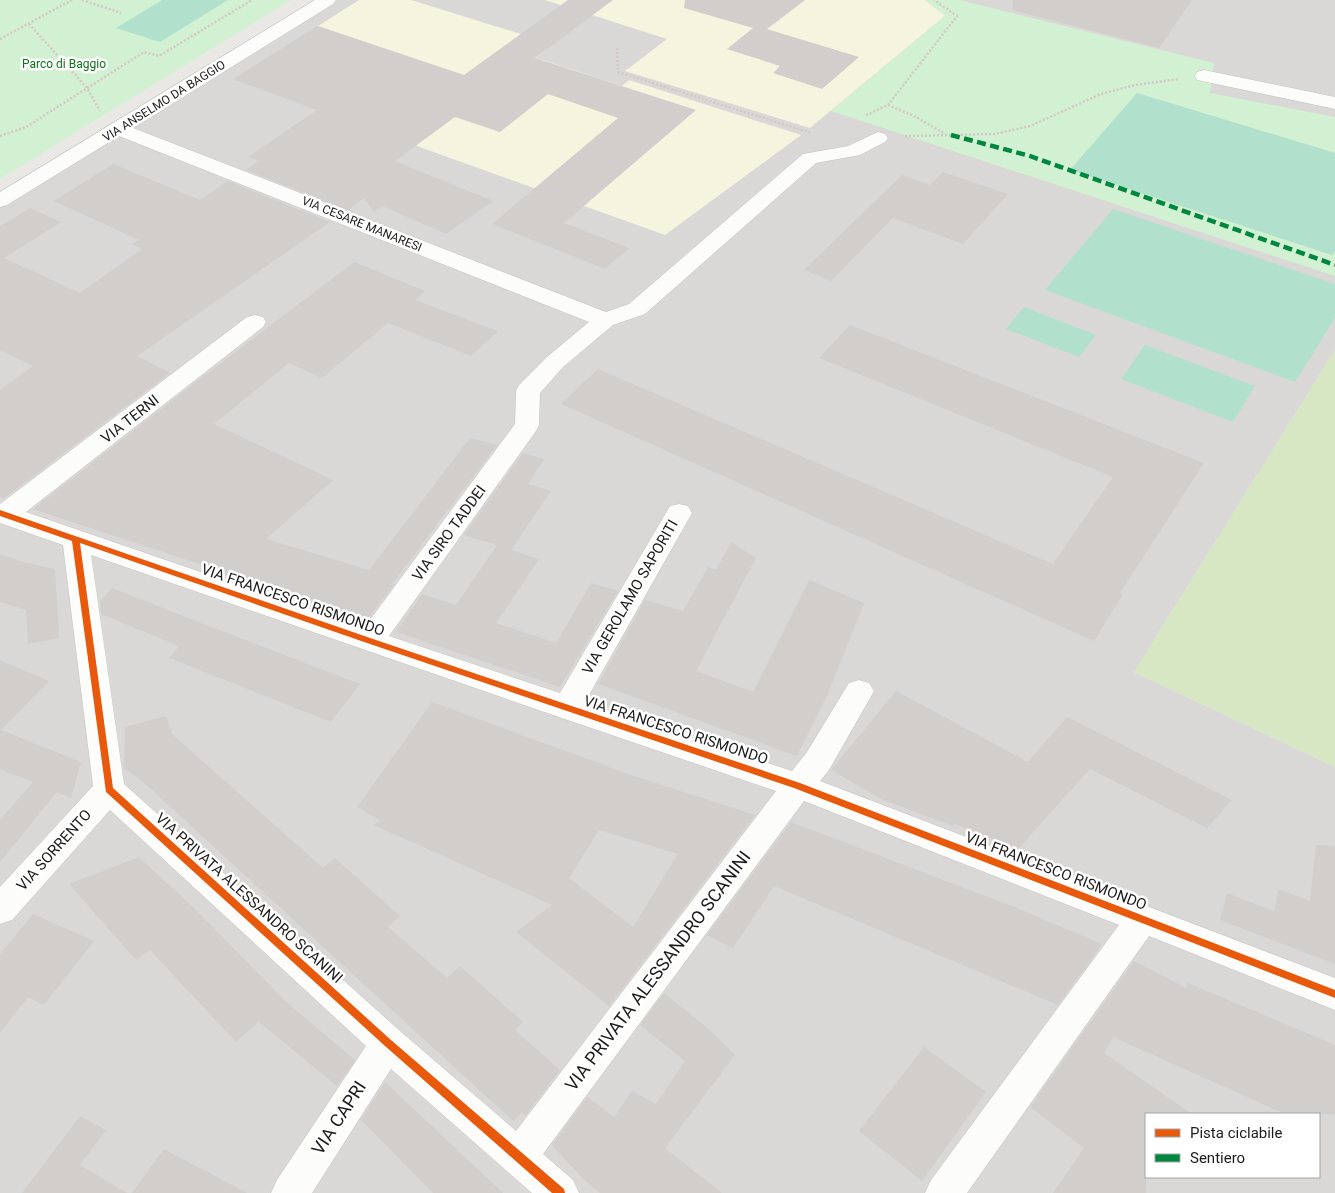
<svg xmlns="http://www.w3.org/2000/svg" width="1335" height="1193" font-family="Roboto,sans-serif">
<rect width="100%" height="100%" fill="#eae8e5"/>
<path fill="#d9d8d6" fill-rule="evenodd" d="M 329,0 L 1335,0 L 1335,350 L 1134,672 L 1335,767 L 1335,1193 L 0,1193 L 0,202 ZM 1146,1114 L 1319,1114 L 1319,1177 L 1146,1177 Z"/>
<path fill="#f4f4df" d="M 359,0 L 411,0 L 553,44 L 536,58 L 622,86 L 629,80 L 801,135 L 665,235 L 325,113 L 407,56 L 318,26 Z
M 545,0 L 925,0 L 946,15 L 810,128 L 625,71 L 667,39 Z"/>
<path fill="#d7e7c4" d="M 1335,350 L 1335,767 L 1134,672 Z"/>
<path fill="#d2f0d2" d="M 0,0 L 291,0 L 0,179 Z
M 925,0 L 960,0 L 1214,63 L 1210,93 L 1335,117 L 1335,153 L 1137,93 L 1332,255 L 1335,251 L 1335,276 L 831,111 L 945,16 Z"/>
<path fill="#b1e0cc" d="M 162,0 L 228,0 L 160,42 L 116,28 Z
M 1137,93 L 1335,153 L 1335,251 L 1332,255 L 1070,170 Z
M 1113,209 L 1335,284 L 1335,318 L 1295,382 L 1045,290 Z
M 1024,307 L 1096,335 L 1079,357 L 1006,329 Z
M 1145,345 L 1255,386 L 1233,422 L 1121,379 Z"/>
<path fill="#d1cecc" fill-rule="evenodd" d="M 568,0 L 613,0 L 535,58 L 696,110 L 564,223 L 629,248 L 605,269 L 492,224 L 618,118 L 548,94 L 500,132 L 455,117 L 395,161 L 493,201 L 446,234 L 382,206 L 374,212 L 364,198 L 348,210 L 246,170 L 259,161 L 248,157 L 317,110 L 233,79 L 317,26 L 464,75 Z
M 685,0 L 805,0 L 767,29 L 859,57 L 822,89 L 773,73 L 780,66 L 727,49 L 753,28 L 684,8 Z
M 1013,0 L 1192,0 L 1159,48 L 1012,10 Z
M 113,164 L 200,200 L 228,181 L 330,222 L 137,356 L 170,373 L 4,498 L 0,497 L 0,390 L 33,366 L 0,350 L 0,226 L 30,208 L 61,222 L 4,258 L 80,293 L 142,249 L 132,244 L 139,240 L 54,201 Z
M 943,172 L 1008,194 L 963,244 L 893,218 L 831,281 L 804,270 L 902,175 L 930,185 Z
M 354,262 L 425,291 L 415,300 L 498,331 L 471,356 L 388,323 L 322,378 L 289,363 L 214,424 L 333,480 L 266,539 L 369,570 L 470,438 L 497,445 L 392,584 L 394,584 L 367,620 L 273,592 L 219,573 L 221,571 L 33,509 L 192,385 Z
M 850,325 L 1204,463 L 1120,593 L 1123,594 L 1094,641 L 561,404 L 598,369 L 1053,564 L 1113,477 L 819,358 Z
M 523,453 L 544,459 L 528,484 L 551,491 L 511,550 L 539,559 L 496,623 L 556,643 L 591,583 L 618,591 L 560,687 L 396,632 L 422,594 L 456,605 L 497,545 L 464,535 Z
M 731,542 L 756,558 L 696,671 L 753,692 L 809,580 L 864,603 L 827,696 L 797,756 L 598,684 L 645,600 L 683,611 L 708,567 L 716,570 Z
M 0,554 L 22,562 L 55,569 L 59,638 L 28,644 L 26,610 L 0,602 Z
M 112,588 L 173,612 L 360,684 L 331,722 L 169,658 L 179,646 L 101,614 L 100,601 Z
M 0,660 L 49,681 L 1,730 L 81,762 L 71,798 L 57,792 L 0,862 L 0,820 L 33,782 L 0,769 Z
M 896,691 L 1028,762 L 1067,717 L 1232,800 L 1207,828 L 1090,769 L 1018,849 L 954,824 L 953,826 L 883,800 L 831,770 Z
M 432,702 L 631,775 L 755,815 L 609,1006 L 516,932 L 552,905 L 374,825 L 380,820 L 357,807 ZM 599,830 L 678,854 L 633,927 L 569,878 Z
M 166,716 L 172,734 L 323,868 L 335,858 L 400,916 L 388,927 L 447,978 L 460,966 L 523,1022 L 515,1030 L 560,1070 L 525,1116 L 522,1112 L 513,1121 L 142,781 L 124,768 L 125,727 Z
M 791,822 L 1012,906 L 1102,944 L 1058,1005 L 774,886 L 733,948 L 707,935 Z
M 1316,845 L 1335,846 L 1335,964 L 1220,920 L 1227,893 L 1274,911 L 1279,889 L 1310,901 Z
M 139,857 L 198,912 L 285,1001 L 355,1060 L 337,1086 L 259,1022 L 236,1042 L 150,950 L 136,960 L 69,884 Z
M 33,914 L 94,941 L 44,1005 L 28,997 L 0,1033 L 0,954 Z
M 1134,961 L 1186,988 L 1188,983 L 1335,1045 L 1335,1114 L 1285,1114 L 1113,1037 L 1104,1053 L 1192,1114 L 1146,1114 L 1146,1193 L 1053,1193 L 1084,1148 L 1030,1107 Z
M 664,993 L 711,1031 L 735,1055 L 665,1148 L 722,1193 L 600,1193 L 583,1179 L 552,1145 L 587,1097 L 614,1117 L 632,1091 L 656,1104 L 685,1061 L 640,1025 Z
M 924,1047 L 986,1092 L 922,1181 L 859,1131 Z
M 385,1082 L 503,1193 L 433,1193 L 361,1120 Z
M 80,1116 L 106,1130 L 80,1165 L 127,1193 L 22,1193 Z
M 164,1149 L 247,1193 L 132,1193 Z"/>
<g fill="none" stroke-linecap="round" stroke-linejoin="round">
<g stroke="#c3c2c1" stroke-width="1">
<path id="minor" d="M 315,0 L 336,0 L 333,4 L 133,128 L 606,312 L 629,304 L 803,154 L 848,146 L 878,132 L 885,134 L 888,138 L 885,142 L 860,155 L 816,163 L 645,314 L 613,325 L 563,367 L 540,393 L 539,425 L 536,431 L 389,636 L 560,693 L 670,506 L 679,504 L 688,506 L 692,513 L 585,702 L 792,771 L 807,752 L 849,683 L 859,680 L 869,683 L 874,691 L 829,770 L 820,781 L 1335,978 L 1335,1010 L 1149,936 L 967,1193 L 925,1193 L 931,1180 L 1119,925 L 804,801 L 543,1154 L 573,1180 L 579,1193 L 532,1193 L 391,1069 L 312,1193 L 271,1193 L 277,1180 L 366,1046 L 110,810 L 12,920 L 0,924 L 0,887 L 93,786 L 63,545 L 0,523 L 0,504 L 247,317 L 255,315 L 263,317 L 266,322 L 263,327 L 26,512 L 364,628 L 515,424 L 516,391 L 519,385 L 547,357 L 589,322 L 119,136 L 7,205 L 0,207 L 0,192 ZM 91,555 L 556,716 L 776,791 L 516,1131 L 400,1031 L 124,784 Z
M 1204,70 L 1335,97 L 1335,109 L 1197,80 L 1195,76 L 1197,72 Z"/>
</g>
<path stroke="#d5c7c5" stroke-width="2.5" stroke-dasharray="2 2" stroke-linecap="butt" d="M 82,0 L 121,13
M 29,24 L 87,88 L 100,111
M 0,39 L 72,0
M 617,48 L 618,72 L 811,133
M 888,105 L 916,117 L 945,134
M 866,115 L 888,105 L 957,16 L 934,0
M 0,136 L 26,127 L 144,52 L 159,56 L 252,0
M 905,136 L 995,134 L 1030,126 L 1101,94 L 1135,85 L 1179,79"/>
<use href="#minor" fill="#fcfcfb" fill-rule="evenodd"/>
<path stroke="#00873e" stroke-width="4.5" stroke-dasharray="9 4.5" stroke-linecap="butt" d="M 951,135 L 1030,156 L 1335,265"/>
<g stroke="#fff" stroke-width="3">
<path id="cycleway" d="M 0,510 L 373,639 L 800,783 L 1335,990 L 1335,998 L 794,788 L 367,643 L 80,543 L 113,788 L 391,1040 L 564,1189 L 565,1193 L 552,1193 L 385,1046 L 106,792 L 72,541 L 0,516 Z"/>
</g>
<use href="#cycleway" fill="#e8590c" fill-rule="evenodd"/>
</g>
<g text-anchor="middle" stroke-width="5" stroke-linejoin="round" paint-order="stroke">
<g font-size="12" fill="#0f7417" stroke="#fff">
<text x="64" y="68">Parco di Baggio</text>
</g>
<g font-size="12" fill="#1c1c1c" stroke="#fff">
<text transform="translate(164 101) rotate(-32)" y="4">VIA ANSELMO DA BAGGIO</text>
<text transform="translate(362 224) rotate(22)" y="4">VIA CESARE MANARESI</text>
</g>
<g font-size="15" fill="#1c1c1c" stroke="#fff">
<text transform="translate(130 419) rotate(-38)" y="5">VIA TERNI</text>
<text transform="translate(449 533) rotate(-54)" y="5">VIA SIRO TADDEI</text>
<text transform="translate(630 597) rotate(-60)" y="5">VIA GEROLAMO SAPORITI</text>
<text transform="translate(293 600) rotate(19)" y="5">VIA FRANCESCO RISMONDO</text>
<text transform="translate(676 730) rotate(18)" y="5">VIA FRANCESCO RISMONDO</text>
<text transform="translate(54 850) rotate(-48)" y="5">VIA SORRENTO</text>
<text transform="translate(1056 871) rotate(21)" y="5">VIA FRANCESCO RISMONDO</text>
<text transform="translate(249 898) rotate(42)" y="5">VIA PRIVATA ALESSANDRO SCANINI</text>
</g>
<g font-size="18" fill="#1c1c1c" stroke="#fff">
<text transform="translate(658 971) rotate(-53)" y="6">VIA PRIVATA ALESSANDRO SCANINI</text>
<text transform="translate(339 1118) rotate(-57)" y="6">VIA CAPRI</text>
</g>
</g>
<rect x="1145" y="1113" width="175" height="65" fill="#ffffff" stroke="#a4a4a4"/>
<rect x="1155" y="1129" width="25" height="8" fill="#e8590c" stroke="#a4a4a4"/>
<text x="1190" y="1138" font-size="15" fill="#1c1c1c">Pista ciclabile</text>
<rect x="1155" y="1154" width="25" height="8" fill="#00873e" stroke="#a4a4a4"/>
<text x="1190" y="1163" font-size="15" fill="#1c1c1c">Sentiero</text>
</svg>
